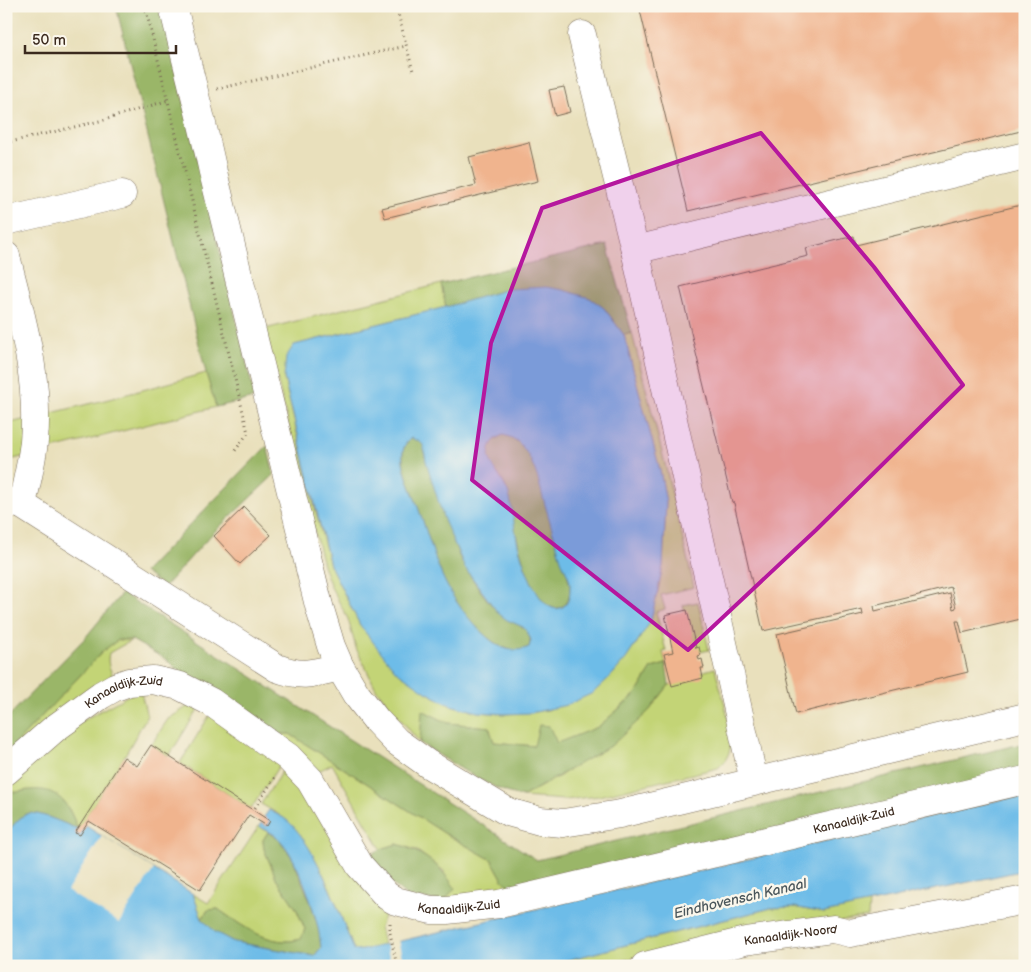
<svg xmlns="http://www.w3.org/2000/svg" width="1031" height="972" font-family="'Balsamiq Sans',sans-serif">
<rect width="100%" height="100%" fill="#fbf7ec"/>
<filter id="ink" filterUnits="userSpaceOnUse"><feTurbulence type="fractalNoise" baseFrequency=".02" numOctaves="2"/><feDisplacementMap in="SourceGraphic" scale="10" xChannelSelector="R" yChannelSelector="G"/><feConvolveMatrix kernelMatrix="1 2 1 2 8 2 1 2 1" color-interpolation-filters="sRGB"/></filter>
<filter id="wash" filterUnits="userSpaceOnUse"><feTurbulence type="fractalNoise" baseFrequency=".0096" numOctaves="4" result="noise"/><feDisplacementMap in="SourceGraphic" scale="20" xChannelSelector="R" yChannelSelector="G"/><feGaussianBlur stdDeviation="1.12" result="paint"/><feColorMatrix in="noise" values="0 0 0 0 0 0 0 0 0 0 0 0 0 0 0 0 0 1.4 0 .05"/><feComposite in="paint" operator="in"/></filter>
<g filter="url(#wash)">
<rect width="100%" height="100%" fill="#e9e0bc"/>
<path fill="#c3d476" stroke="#7f7f4a" d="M 441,284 L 446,307 L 294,345 L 284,378 L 314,505 L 330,565 L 361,627 L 426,692 L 450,705 L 478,712 L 505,714 L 548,710 L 612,675 L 637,643 L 658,592 L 663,566 L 666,502 L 660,470 L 624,335 L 632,333 L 666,468 L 694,587 L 661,595 L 665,609 L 656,612 L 666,651 L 663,652 L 666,664 L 652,668 L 636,694 L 598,727 L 557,744 L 534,746 L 494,742 L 489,727 L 448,723 L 423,711 L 420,743 L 376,689 L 356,648 L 348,619 L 331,587 L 323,565 L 308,506 L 265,329 Z
M 206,373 L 216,407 L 6,461 L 6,424 L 105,400 Z
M 698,602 L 709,650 L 695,653 L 683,605 Z
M 118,640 L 132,640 L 109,653 C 106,664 111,672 116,681 L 6,754 L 104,650 Z
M 715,668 C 720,689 734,729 730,749 C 728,757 724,763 718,768 L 599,796 L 565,800 L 522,797 L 560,776 L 649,711 L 669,685 L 701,676 L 701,672 Z
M 140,689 L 147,716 L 124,757 L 78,829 L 69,809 L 28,790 L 16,793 L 6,790 L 6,782 L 58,734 Z
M 190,705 L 199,708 L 169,756 L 151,745 L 168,719 Z
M 211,713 L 282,761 L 251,809 L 180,763 Z
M 269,734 L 290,734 L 444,833 L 492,860 L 503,880 L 517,894 L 444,901 L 444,871 L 416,850 L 397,844 L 381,849 L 332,764 L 315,773 Z
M 284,768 L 384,906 L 386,911 L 380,927 L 384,946 L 358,951 L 354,950 C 337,907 322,858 290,824 C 283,816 271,810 261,804 Z
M 259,826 L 268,832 L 263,840 L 264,849 L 277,880 L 296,908 L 305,929 L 301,939 C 270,948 242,926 218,909 L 208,910 L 202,919 L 193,894 L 208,903 Z
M 869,903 L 868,917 L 833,923 L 742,932 L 599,966 L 544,966 L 771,908 L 794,907 L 824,913 Z"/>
<path fill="#9ab667" stroke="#6a7042" d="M 116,6 L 161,6 L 255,398 L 216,407 L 206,373 Z
M 607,245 L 632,333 L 624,335 L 604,308 L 508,289 L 446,307 L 441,284 Z
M 503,435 C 512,437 519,441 524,449 C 541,472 547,511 555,538 C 559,552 566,567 569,581 C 571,588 570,597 566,603 C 563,607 558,609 553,608 C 528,602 514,526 510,503 C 509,494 506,485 501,478 C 497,471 489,464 489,455 C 489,445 494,439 503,435 Z
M 411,438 L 420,441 L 423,445 L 426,461 L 459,556 C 469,575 483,597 499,613 C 506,621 517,622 525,629 C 530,634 531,640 529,647 C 498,662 465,616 451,593 C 436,568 429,537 419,510 C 414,494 401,468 403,451 C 404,445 407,442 411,438 Z
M 267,446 L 274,475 L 211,535 L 164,587 L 144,572 Z
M 122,593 L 537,860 L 1025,743 L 1025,772 L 517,894 L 503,880 L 492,860 L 444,833 L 290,734 L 269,734 L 185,677 L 167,660 L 132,640 L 118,640 L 104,650 L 6,754 L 6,719 L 85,638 Z
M 666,664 L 669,685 L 649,711 L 612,745 L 522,797 C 485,787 453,763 420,743 L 422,710 L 448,723 L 489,727 L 494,742 L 534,746 L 539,725 L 549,726 L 557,743 L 598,727 L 636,694 L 652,668 Z
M 6,790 C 17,794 19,791 30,790 C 60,787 68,805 78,829 C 67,825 37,810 27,814 C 19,817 12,827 6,833 Z
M 268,832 L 278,838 L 293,859 L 311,904 L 319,930 L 321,948 L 314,956 L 234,942 L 215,932 L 202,919 L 208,910 L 218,909 C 242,926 271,948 301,939 L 305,929 L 296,908 L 277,880 L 264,849 L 263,840 Z
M 397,844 C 424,853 439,864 455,888 L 444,901 L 407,897 L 364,858 L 381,849 Z"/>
<path fill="#6dbce8" stroke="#547383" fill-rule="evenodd" d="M 546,287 L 563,290 L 590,298 L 604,308 L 624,335 L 660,470 L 666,502 L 663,566 L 651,621 L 626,659 L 612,675 L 593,693 L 567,705 L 531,713 L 505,714 L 478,712 L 450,705 L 426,692 L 396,671 L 361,627 L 330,565 L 284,378 L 286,357 L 294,345 L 446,307 L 508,289 ZM 503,435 C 512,437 519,441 524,449 C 534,463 539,481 543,498 C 549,519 555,539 561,560 C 564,568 570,577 570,585 C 570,592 570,601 564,606 C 542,621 524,565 520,551 C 514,533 514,513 509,495 C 505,483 489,464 489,455 C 489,445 494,438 503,435 ZM 411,438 L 419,441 L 423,445 L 426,461 L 444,520 L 465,568 L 498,613 L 507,620 L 523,627 L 527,632 L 531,640 L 529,647 C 522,650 514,651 507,649 C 487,644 461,610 451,593 C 436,568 429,537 419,510 C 414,494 400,467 403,451 C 404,445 407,442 411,438 Z
M 1025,794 L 1025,870 L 824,913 L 794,907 L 771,908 L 544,966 L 6,966 L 6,833 C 12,827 19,817 27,814 C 37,810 67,825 78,829 L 75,833 L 79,835 L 86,826 L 193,894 L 202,919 L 215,932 L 234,942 L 314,956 L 321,948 C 319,919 299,859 279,839 C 274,833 265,830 259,826 L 261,823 L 267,826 L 270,822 L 264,817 L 269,810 C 276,814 284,817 289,822 C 318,849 339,913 354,950 L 358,951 Z"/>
<path fill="#e9e0bc" d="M 102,836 L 154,869 L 119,923 L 67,891 Z
M 398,940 L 404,966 L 391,966 L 386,943 Z"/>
<g id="blocks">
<path fill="#f0b48e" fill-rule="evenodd" d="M 589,6 L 605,6 L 605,7 L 590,10 Z
M 639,6 L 1025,6 L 1025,130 L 688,211 Z
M 564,87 L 570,112 L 555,116 L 549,90 Z
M 529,142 L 538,181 L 385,218 L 382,208 L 476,185 L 469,157 Z
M 1025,204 L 1025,618 L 962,633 L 959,621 L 956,621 L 968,672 L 796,714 L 777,634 L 863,614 L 862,609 L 763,631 L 734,503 L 732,502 L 680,287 L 808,256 L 806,248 L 854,236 L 856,245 ZM 951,587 L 956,608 L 953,609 L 950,593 L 875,611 L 874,606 Z
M 244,507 L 271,535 L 240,564 L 214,536 Z
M 687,610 L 696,648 L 699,647 L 701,655 L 698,656 L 699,660 L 702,659 L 704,668 L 701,668 L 703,678 L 672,686 L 664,654 L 673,652 L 665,615 Z
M 151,745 L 270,821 L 267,826 L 249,815 L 200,890 L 89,821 L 80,835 L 75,833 L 124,757 L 137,766 Z"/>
</g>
</g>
<g filter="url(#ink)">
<use href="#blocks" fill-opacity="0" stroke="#786a55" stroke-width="1"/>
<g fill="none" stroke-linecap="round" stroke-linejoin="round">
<g stroke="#786a55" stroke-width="29">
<g id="minor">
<path d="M 173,6 C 186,61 201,116 213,172 L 319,606 L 331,646 L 340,667 L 356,694 L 377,721 L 396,741 L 428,764 L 508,812 L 540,821 L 563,823 L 620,814 L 1025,717"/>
<path d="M 582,35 L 635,250 L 754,781"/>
<path d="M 6,221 L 122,194"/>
<path d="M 635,250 L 1025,156"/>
<path d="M 6,256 C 21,317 40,377 34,441 C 32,462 26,484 22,505"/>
<path d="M 6,501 L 22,505 L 277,668 C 303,678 314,673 340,667"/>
<path id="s1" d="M 6,771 L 54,729 L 101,695 L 115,687 L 129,682 L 153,680 L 180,686 L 211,702 L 288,757 L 310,780 L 360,866 L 387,896 L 396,901 L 431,910 L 447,910 L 499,904 L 1025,780"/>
<path id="s2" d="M 645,966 L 745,941 L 833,929 L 850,933 L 1025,900"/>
</g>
</g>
<path stroke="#786a55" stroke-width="3" stroke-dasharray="1 4" stroke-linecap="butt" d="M 145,6 L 248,433 L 234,452
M 396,6 L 413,71
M 217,89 L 406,46
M 6,143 L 104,120 L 169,100
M 255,808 L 275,777
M 390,923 L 390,933 L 397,966"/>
<use href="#minor" stroke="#fff" stroke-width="28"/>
</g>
</g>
<path fill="#b5179e" fill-opacity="0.2" stroke="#b5179e" stroke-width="4" stroke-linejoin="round" d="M 761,133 L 874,267 L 963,385 L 816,530 L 688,650 L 472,480 L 491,343 L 542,208 Z"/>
<g text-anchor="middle" stroke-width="5" stroke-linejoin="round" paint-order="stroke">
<g font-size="12" fill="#3b2a1e" stroke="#fbf7ec">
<text dy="4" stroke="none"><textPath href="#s1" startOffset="145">Kanaaldijk-Zuid</textPath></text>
<text dy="4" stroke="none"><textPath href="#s1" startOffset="985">Kanaaldijk-Zuid</textPath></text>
<text dy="4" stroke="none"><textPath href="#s1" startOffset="580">Kanaaldijk-Zuid</textPath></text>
<text dy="4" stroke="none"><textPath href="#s2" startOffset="149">Kanaaldijk-Noord</textPath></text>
</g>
<g font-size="14" font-style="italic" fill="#4a565b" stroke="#fbf7ec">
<text transform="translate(740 898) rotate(-13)" y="5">Eindhovensch Kanaal</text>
</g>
</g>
<rect width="1031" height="972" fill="none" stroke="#fbf7ec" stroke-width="25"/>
<path d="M25 45v8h151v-8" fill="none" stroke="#3b2a1e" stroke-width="2.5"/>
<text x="32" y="45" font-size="15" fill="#3b2a1e" stroke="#fbf7ec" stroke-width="4" paint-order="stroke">50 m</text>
</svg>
